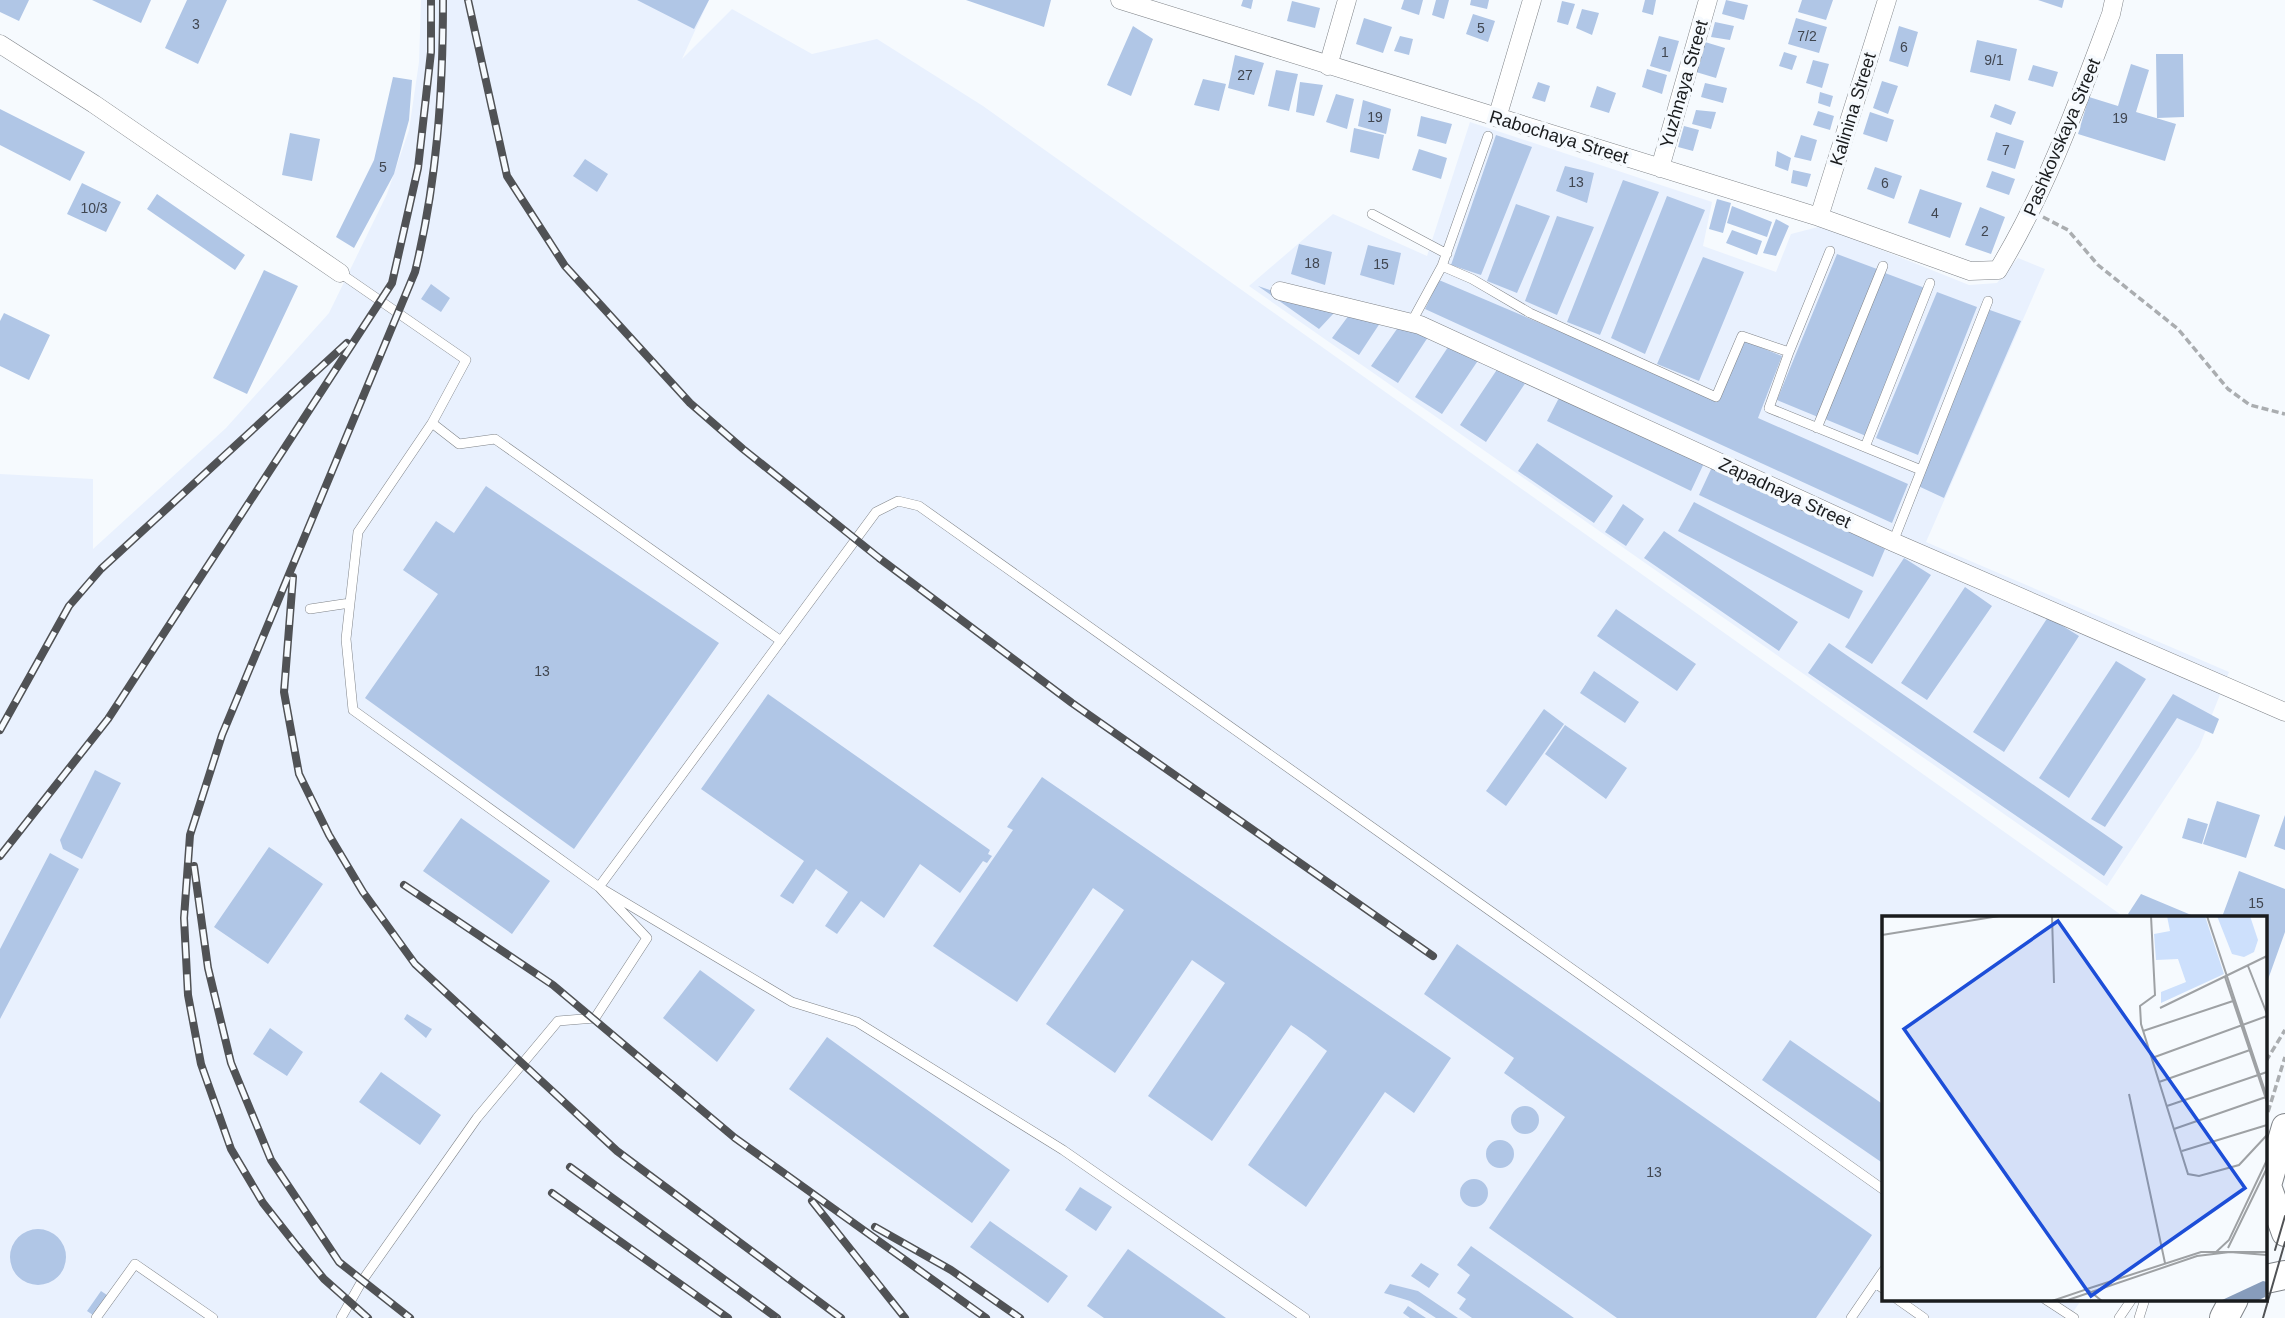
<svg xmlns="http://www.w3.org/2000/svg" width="2285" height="1318" font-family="Arial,sans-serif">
<rect width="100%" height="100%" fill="#f6fafe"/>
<path fill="#e9f1fe" d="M 421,0 L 709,0 L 682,59 L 732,9 L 812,54 L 877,39 L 983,106 L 2124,917 L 1884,917 L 1884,1299 L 2082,1299 L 2069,1318 L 0,1318 L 0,474 L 93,479 L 93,549 L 226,428 L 329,313 L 387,194 L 409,130 L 419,62 Z
M 1470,122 L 1712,202 L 1703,246 L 1776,272 L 1791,234 L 1822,226 L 1969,285 L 1997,283 L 2018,258 L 2045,269 L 1926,542 L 2229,672 L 2199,747 L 2107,886 L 1249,286 L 1333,214 L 1427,256 Z"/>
<path fill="#b0c6e6" d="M 0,0 L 29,0 L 19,21 L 0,12 Z
M 92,0 L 151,0 L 141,23 Z
M 187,0 L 227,0 L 198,64 L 165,48 Z
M 637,0 L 709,0 L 694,29 Z
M 966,0 L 1051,0 L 1044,27 Z
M 1243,0 L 1253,0 L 1251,9 L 1241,6 Z
M 1404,0 L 1423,0 L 1419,15 L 1401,9 Z
M 1436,0 L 1449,0 L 1444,19 L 1432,15 Z
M 1471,0 L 1489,0 L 1487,9 L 1470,5 Z
M 1645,0 L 1656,0 L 1653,15 L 1642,12 Z
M 1726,0 L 1748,5 L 1744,20 L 1722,14 Z
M 1802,0 L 1833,0 L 1826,20 L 1798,12 Z
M 2038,0 L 2064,0 L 2062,8 Z
M 1292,1 L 1320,8 L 1315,28 L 1287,21 Z
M 1562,1 L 1575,4 L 1568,25 L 1557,22 Z
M 1582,9 L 1599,13 L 1592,35 L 1576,28 Z
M 1473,14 L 1495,21 L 1488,42 L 1466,34 Z
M 1364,18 L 1392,27 L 1383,53 L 1356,44 Z
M 1796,18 L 1827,27 L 1819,53 L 1788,44 Z
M 1715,22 L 1734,26 L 1730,40 L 1711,37 Z
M 1133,26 L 1153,39 L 1131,96 L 1107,85 Z
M 1899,26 L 1918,32 L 1908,67 L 1889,61 Z
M 1400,36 L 1413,39 L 1409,55 L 1394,51 Z
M 1659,36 L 1679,41 L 1670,72 L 1650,66 Z
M 1977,40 L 2017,49 L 2010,81 L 1970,72 Z
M 1705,42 L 1725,48 L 1716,78 L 1696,72 Z
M 1784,52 L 1797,56 L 1792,70 L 1779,66 Z
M 2156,54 L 2183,54 L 2184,117 L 2157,118 Z
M 1235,55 L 1264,63 L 1254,95 L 1228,88 Z
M 1813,60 L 1829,64 L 1822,88 L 1806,83 Z
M 2131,64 L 2149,70 L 2136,112 L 2176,124 L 2165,161 L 2078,134 L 2089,97 L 2118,106 Z
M 2033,65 L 2058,72 L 2053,87 L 2028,80 Z
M 1647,69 L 1667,75 L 1662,94 L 1642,87 Z
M 1276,70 L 1298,74 L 1289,111 L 1268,106 Z
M 393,77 L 412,80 L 409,120 L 394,174 L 354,248 L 336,237 L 374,160 Z
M 1203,79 L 1226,84 L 1219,111 L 1194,105 Z
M 1882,81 L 1898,86 L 1888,114 L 1873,108 Z
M 1300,82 L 1323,85 L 1314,116 L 1296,112 Z
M 1538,82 L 1550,86 L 1545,102 L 1532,98 Z
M 1705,83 L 1727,88 L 1723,103 L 1701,97 Z
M 1597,86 L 1616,93 L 1609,113 L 1590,107 Z
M 1820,92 L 1833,96 L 1830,107 L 1818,103 Z
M 1336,94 L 1354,99 L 1347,129 L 1326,122 Z
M 1363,100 L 1391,109 L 1386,134 L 1358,126 Z
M 1995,104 L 2016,112 L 2011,125 L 1990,117 Z
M 0,109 L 85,152 L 70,181 L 0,145 Z
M 1696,110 L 1716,112 L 1711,129 L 1692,124 Z
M 1818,111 L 1834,116 L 1830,130 L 1813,125 Z
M 1870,112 L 1894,120 L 1887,142 L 1863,134 Z
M 1421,116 L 1452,124 L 1446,144 L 1417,136 Z
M 1684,126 L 1699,130 L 1693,151 L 1678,147 Z
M 1354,128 L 1384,135 L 1379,159 L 1350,152 Z
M 1996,132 L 2024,141 L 2015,169 L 1987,160 Z
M 290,133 L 320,139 L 312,181 L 282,175 Z
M 1496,135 L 1532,147 L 1481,275 L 1451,265 Z
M 1801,135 L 1817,140 L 1811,161 L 1794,157 Z
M 1419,149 L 1447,158 L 1441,179 L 1412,170 Z
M 1777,151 L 1791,158 L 1788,171 L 1775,166 Z
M 585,159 L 608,174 L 597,192 L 573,176 Z
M 1565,166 L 1594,173 L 1587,203 L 1556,191 Z
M 1875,167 L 1902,176 L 1894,199 L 1867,189 Z
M 1793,170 L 1811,174 L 1807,187 L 1791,183 Z
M 1992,171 L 2015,179 L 2009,195 L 1986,187 Z
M 1623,180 L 1659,192 L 1600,335 L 1567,322 Z
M 82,183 L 121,202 L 106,232 L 67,214 Z
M 1920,189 L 1962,203 L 1950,238 L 1908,223 Z
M 157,194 L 245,255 L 235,270 L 147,209 Z
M 1667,196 L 1705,210 L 1645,354 L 1611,338 Z
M 1717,199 L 1731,203 L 1723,233 L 1709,229 Z
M 1516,204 L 1550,216 L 1517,293 L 1487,281 Z
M 1732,206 L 1772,222 L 1767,237 L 1727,223 Z
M 1980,207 L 2005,217 L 1991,254 L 1965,245 Z
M 1557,216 L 1594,227 L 1557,315 L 1525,301 Z
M 1776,219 L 1789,226 L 1776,256 L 1763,253 Z
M 1732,230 L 1762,241 L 1757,255 L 1726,243 Z
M 1299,244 L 1332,252 L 1325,285 L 1291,274 Z
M 1368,245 L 1401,253 L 1394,285 L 1360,275 Z
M 1837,254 L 1877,269 L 1818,417 L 1777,400 Z
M 1703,257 L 1744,272 L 1699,381 L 1657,364 Z
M 264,270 L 298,286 L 247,394 L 213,378 Z
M 1885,273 L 1925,288 L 1866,436 L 1825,419 Z
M 1439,280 L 1719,399 L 1745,341 L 1782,356 L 1758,418 L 1908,484 L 1892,523 L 1425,309 Z
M 431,284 L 450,298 L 441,312 L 421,299 Z
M 1258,286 L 1315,305 L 1334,313 L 1319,329 Z
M 1937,292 L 1977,307 L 1918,455 L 1876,438 Z
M 1987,309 L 2021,321 L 1944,498 L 1916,485 Z
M 4,313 L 50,335 L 29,380 L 0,366 L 0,321 Z
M 1349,315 L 1380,323 L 1359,355 L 1332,338 Z
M 1399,326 L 1428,337 L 1398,383 L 1371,366 Z
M 1450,344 L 1479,359 L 1442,414 L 1415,397 Z
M 1500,365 L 1526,382 L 1486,442 L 1460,425 Z
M 1561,394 L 1705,461 L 1691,491 L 1547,421 Z
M 1537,443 L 1613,496 L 1594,523 L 1518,471 Z
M 1713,465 L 1885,549 L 1873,577 L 1699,495 Z
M 486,486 L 719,643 L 574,849 L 365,698 L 438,594 L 403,570 L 436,521 L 454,533 Z
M 1694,502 L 1863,591 L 1849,619 L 1678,531 Z
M 1623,504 L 1644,519 L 1626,546 L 1605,532 Z
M 1664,531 L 1798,622 L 1779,651 L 1644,558 Z
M 1904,558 L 1931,575 L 1872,664 L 1845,647 Z
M 1965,587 L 1992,606 L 1927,700 L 1901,683 Z
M 1616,609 L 1696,664 L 1677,691 L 1597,636 Z
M 2048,617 L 2079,636 L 2004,752 L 1973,732 Z
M 1829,643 L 2123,847 L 2104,876 L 1808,673 Z
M 2116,661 L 2146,679 L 2069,798 L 2039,778 Z
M 1594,671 L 1639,702 L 1625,723 L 1580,693 Z
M 768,694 L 990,850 L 988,854 L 992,856 L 987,863 L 983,861 L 960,893 L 920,864 L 884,918 L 861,901 L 837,934 L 825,926 L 848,892 L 816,869 L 793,904 L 780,896 L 804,861 L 701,789 Z
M 2173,694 L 2219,719 L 2213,734 L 2177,718 L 2105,827 L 2091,819 Z
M 1544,709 L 1564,724 L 1506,806 L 1486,791 Z
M 1565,725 L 1627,768 L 1606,799 L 1545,754 Z
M 95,770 L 121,783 L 82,859 L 63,849 L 60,840 Z
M 1042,777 L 1451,1058 L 1414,1113 L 1385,1092 L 1306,1207 L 1248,1165 L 1327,1051 L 1306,1035 L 1291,1025 L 1212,1141 L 1148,1096 L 1225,983 L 1192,960 L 1115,1073 L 1046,1024 L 1124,910 L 1093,888 L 1017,1002 L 933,946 L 1013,830 L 1007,827 Z
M 2217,801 L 2260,815 L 2246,858 L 2203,844 Z
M 2285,815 L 2285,850 L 2274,846 Z
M 461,818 L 550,881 L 512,934 L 423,871 Z
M 2188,818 L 2208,824 L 2202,844 L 2182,838 Z
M 269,847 L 323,884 L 268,964 L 214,927 Z
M 50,853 L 79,869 L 0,1019 L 0,949 Z
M 2239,871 L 2285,889 L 2285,932 L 2266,985 L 2266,917 L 2222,917 Z
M 2141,894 L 2196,917 L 2132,917 L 2128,914 Z
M 1457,944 L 1872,1235 L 1816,1318 L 1617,1318 L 1489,1228 L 1565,1117 L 1504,1073 L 1514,1058 L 1424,994 Z
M 700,970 L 755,1010 L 717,1062 L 663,1018 Z
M 407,1014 L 432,1029 L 426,1038 L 404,1019 Z
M 270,1028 L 303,1052 L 287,1076 L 253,1054 Z
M 827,1037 L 1010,1170 L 972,1223 L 789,1089 Z
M 1790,1040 L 1884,1105 L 1884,1164 L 1762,1080 Z
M 381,1072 L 441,1115 L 420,1145 L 359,1102 Z
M1511 1120a14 14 0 1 1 28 0a14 14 0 1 1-28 0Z
M1486 1154a14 14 0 1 1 28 0a14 14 0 1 1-28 0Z
M1460 1193a14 14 0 1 1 28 0a14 14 0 1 1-28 0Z
M 1080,1187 L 1112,1207 L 1096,1231 L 1065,1210 Z
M 990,1221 L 1068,1276 L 1048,1303 L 970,1247 Z
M10 1257a28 28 0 1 1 56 0a28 28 0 1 1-56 0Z
M 1471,1246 L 1574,1318 L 1472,1318 L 1459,1309 L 1466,1299 L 1457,1293 L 1470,1275 L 1457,1265 Z
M 1128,1249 L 1226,1318 L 1104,1318 L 1087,1306 Z
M 1421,1263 L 1439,1274 L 1429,1288 L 1411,1276 Z
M 1390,1284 L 1418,1291 L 1458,1318 L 1436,1318 L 1410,1301 L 1384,1293 Z
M 101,1291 L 110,1297 L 96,1317 L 87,1311 Z
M 1408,1306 L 1426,1318 L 1410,1318 L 1403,1313 Z"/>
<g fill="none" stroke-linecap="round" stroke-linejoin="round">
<g stroke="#7f8388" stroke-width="10">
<path id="lane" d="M 1372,214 L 1447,254
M 1442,266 L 1488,136
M 340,273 L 466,360 L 432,423 L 459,444 L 495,439 L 781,641
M 1411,323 L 1442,266 L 1472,279 L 1530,313 L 1716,397 L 1742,336 L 1789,352 L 1769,408 L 1921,470
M 1789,352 L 1830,251
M 1817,428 L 1883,266
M 1865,447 L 1930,283
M 1893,542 L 1988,301
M 350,603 L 346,639 L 353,710 L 599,887 L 792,1002 L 857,1022 L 1063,1150 L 1305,1318
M 310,609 L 350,603 L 358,532 L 432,423
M 1875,1283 L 1884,1289
M 1897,1299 L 1924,1318
M 2045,1299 L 2074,1318
M 96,1318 L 135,1264 L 213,1318
M 341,1318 L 362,1281 L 477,1118 L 558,1021 L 595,1018 L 647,938 L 599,887 L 876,512 L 898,501 L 919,506 L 1884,1190
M 1851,1318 L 1884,1270
M 2119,1318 L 2132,1299
M 2139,1318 L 2145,1299"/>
</g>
<g stroke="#7f8388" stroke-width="19">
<path id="street" d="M 1120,0 L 1819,217 L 1970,271 L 1998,270 C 2047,189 2078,102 2111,14 L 2114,0
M 0,44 L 94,104 L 340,273
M 1328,66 L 1347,0
M 1497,118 L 1532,0
M 1660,168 L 1708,0
M 1819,217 L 1887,0
M 1280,291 L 1420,325 L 1893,542 L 2285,712"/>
</g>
<g stroke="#7f8388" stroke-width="28">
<path id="secondary" d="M 2268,1186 L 2285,1233
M 2266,1192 L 2285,1127"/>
</g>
<g stroke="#7f8388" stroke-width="30">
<path id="primary" d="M 2266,1279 L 2285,1275
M 2224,1318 L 2234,1299"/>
</g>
<path stroke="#aaadb0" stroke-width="3.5" stroke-dasharray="7 3.5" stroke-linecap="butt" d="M 2043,217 L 2068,230 L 2098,265 L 2178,329 L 2228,389 L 2250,405 L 2285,414
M 2266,1061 L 2285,1030
M 2268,1112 L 2285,1057"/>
<use href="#lane" stroke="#fff" stroke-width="9"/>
<use href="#street" stroke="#fff" stroke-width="18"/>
<use href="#secondary" stroke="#fff" stroke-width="26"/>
<use href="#primary" stroke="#fff" stroke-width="28"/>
<path stroke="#505255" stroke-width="2" d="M 2275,1250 L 2285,1216
M 2263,1318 L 2285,1242"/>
<g stroke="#505255" stroke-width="8">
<path id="rail" d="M 468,0 L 507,176 L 565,266 L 690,403 L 743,449 L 879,558 L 1072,703 L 1433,956
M 293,577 L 284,692 L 299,774 L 329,835 L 363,892 L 415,964 L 617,1151 L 841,1318
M 0,730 L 69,606 L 101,569 L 347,343
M 0,856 L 108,719 L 392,283 L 418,168 L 431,52 L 431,0
M 194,866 L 208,968 L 231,1063 L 271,1160 L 339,1262 L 410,1318
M 404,885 L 553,985 L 735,1138 L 986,1318
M 570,1167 L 777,1318
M 552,1193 L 728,1318
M 812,1201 L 905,1318
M 875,1227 L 951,1270 L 1020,1318
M 368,1318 L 324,1279 L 296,1245 L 263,1203 L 231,1149 L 201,1064 L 188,995 L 184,918 L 190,835 L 222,735 L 415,272 C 437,181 443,93 443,0"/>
</g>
<use href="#rail" stroke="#f6fafe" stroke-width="5" stroke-dasharray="16" stroke-linecap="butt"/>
</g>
<g text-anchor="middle" stroke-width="7" stroke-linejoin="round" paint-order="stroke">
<g font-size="14" fill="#404650">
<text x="196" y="29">3</text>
<text x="1481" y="33">5</text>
<text x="1807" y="41">7/2</text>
<text x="1904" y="52">6</text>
<text x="1665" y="57">1</text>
<text x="1994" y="65">9/1</text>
<text x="1245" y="80">27</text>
<text x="1375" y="122">19</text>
<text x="2120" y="123">19</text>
<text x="2006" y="155">7</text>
<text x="383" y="172">5</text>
<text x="1576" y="187">13</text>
<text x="1885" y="188">6</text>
<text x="94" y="213">10/3</text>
<text x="1935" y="218">4</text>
<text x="1985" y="236">2</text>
<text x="1312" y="268">18</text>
<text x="1381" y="269">15</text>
<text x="542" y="676">13</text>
<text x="2256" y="908">15</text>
<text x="1654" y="1177">13</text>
</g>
<g font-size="18" fill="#1a1c1e" stroke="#f6fafe">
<text transform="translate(1684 84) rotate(-74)" y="6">Yuzhnaya Street</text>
<text transform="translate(1853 109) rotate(-73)" y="6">Kalinina Street</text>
<text transform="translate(1559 137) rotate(17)" y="6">Rabochaya Street</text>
<text transform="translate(2062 137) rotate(-67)" y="6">Pashkovskaya Street</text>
<text transform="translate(1785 493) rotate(25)" y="6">Zapadnaya Street</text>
</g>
</g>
<g transform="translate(1882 916)">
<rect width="385" height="385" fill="#f6fafe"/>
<path d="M 285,0 L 323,0 L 342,58 L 279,87 L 279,76 L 304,66 L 296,43 L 274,44 L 272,18 L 288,15 ZM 335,0 L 368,0 L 376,24 L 372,36 L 362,41 L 350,38 Z" fill="#cde0fc"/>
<path d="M 381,365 L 385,366 L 383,381 L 375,385 L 338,385 Z" fill="#879cbb"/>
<path fill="none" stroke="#9ea1a4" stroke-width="2" d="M 170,0 L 172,67M 269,0 L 273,79 L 258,90 L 259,108 L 306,258 L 317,260 L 357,249 L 385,219M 325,0 L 385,181M 0,19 L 117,0M 366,50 L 385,98M 343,61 L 385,186M 278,92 L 385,40M 261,115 L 351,85M 270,142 L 385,100M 277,166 L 368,134M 247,178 L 283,347M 285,190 L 385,156M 292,213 L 384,181M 300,235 L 385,209M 346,332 L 385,252M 333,337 L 347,324 L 385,244M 205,373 L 319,336 L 385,336M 170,385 L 205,373 L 220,385M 183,385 L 315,340 L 348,336 L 385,339"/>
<path fill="#1d4ed8" fill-opacity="0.15" stroke="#1d4ed8" stroke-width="3.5" d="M 176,5 L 363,272 L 209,380 L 22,113 Z"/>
<rect width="385" height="385" fill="none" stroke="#1a1c1e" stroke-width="3.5"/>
</g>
</svg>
